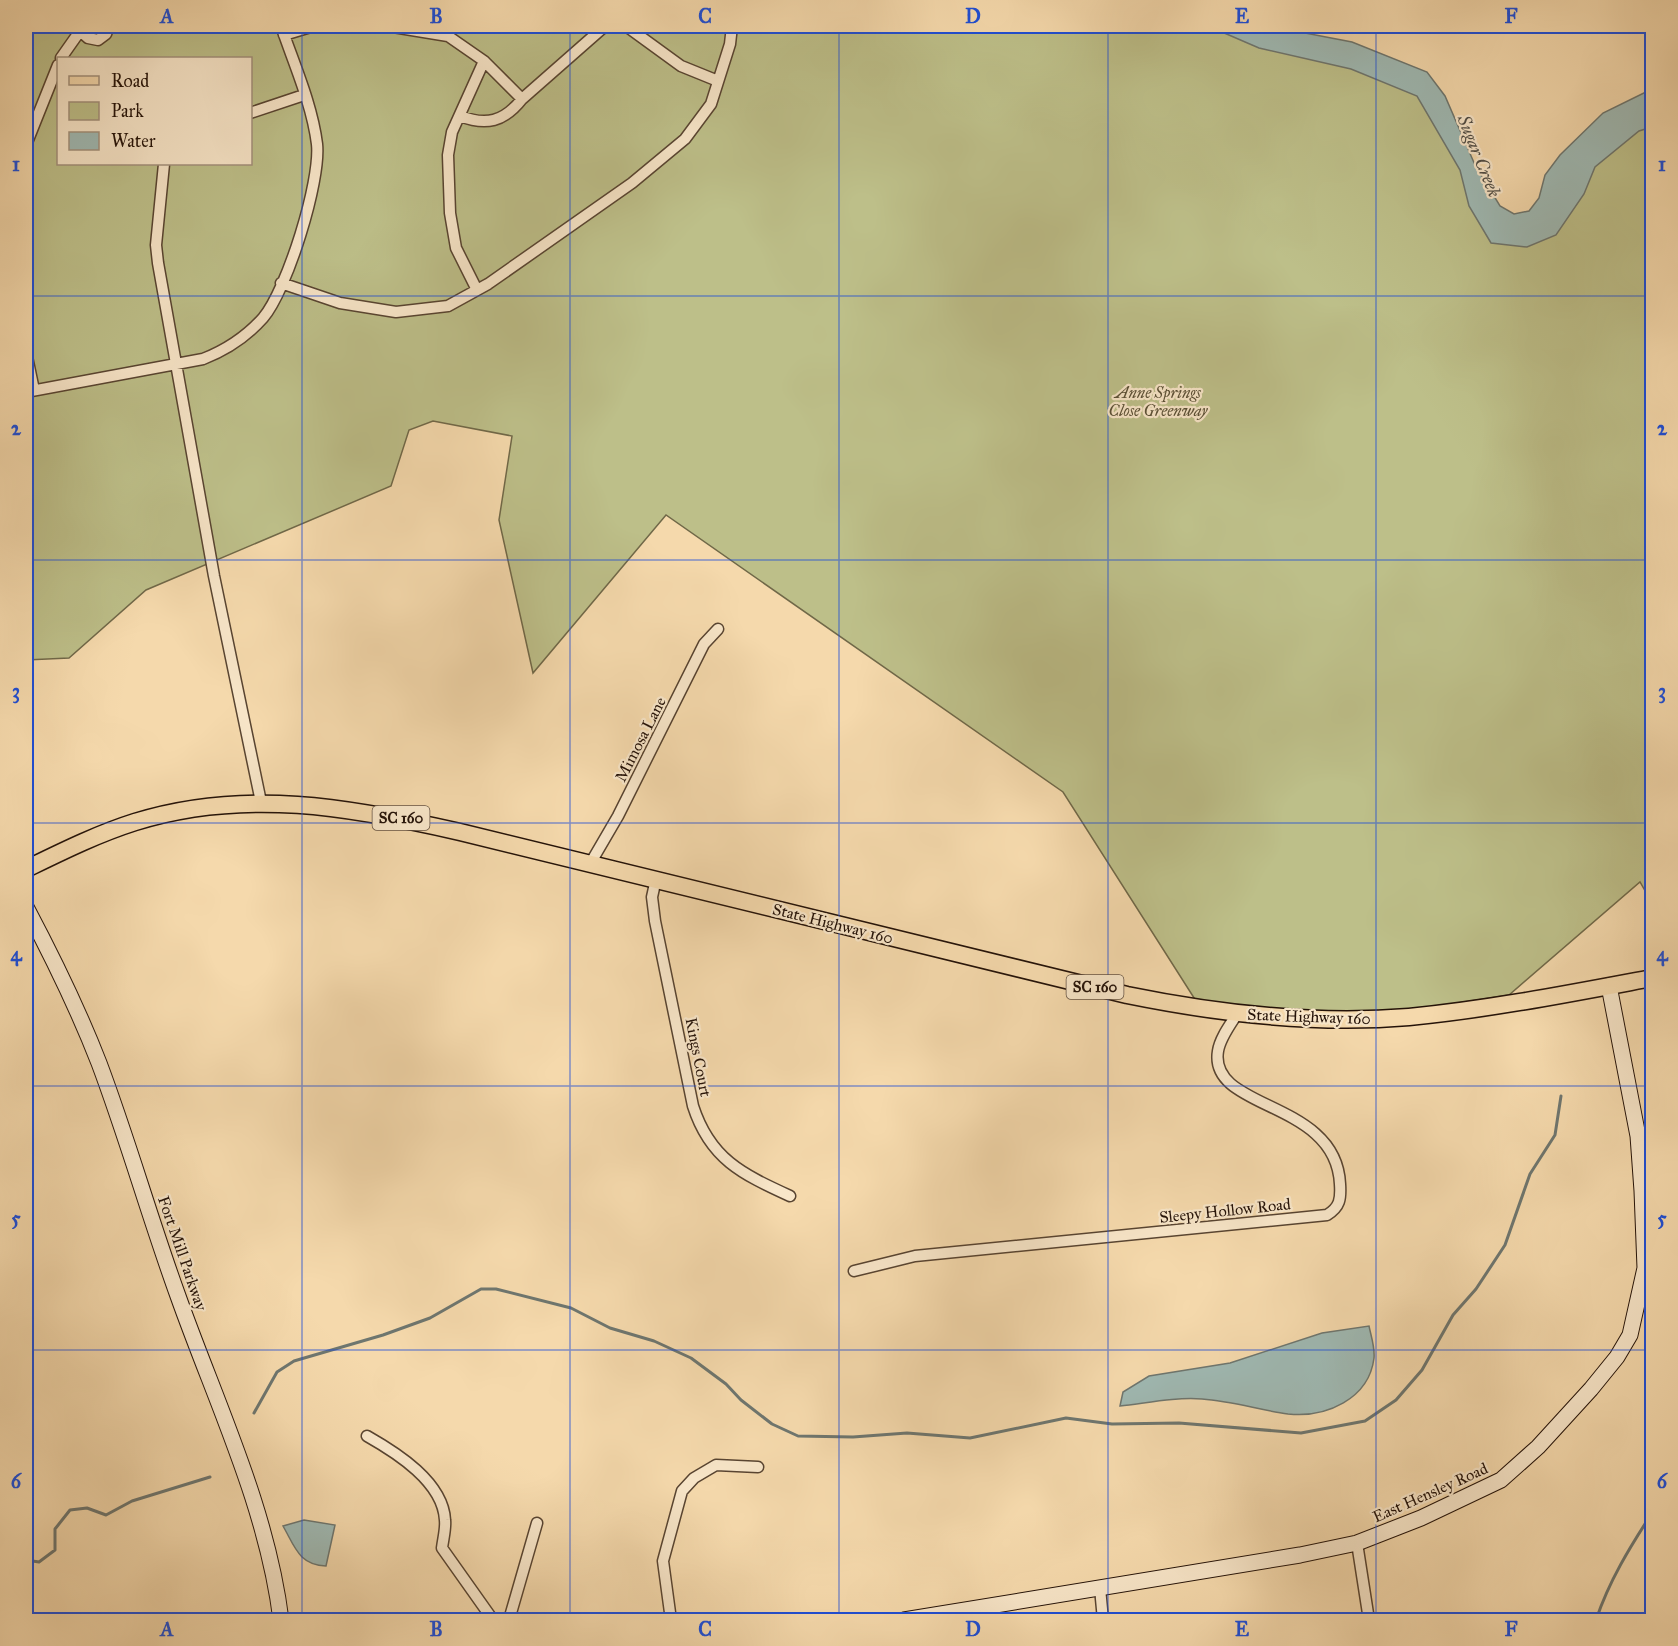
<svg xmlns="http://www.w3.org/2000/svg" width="1678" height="1646" font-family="'IM FELL Great Primer',serif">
<rect width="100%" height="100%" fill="#f5d9ac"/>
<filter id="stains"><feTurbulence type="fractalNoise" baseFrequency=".00333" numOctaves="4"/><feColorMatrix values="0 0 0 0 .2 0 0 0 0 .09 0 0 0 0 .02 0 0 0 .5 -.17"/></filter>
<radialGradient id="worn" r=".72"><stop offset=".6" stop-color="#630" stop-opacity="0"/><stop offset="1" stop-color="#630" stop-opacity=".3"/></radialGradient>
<path fill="#bdbf89" stroke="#706848" stroke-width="1.5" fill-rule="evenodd" d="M 26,26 L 1237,26 L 1417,82 L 1471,190 L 1528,228 L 1652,109 L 1652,903 L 1640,882 L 1509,995 L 1406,1011 L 1305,1013 L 1196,1001 L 1063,792 L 666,515 L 533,673 L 499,520 L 512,436 L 433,421 L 409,430 L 391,486 L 146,590 L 69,658 L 26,660 ZM 58,58 L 250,58 L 250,164 L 58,164 Z"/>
<path fill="#9fb9b3" stroke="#6e766f" stroke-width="1.5" d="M 1208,26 L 1269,26 L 1352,42 L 1427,72 L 1445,96 L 1475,165 L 1500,206 L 1514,214 L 1529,211 L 1539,198 L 1545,175 L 1560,155 L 1603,113 L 1652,89 L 1652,127 L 1639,131 L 1595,167 L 1584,194 L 1556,235 L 1527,247 L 1491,243 L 1469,206 L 1460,170 L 1417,96 L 1351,69 L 1259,48 Z
M 1369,1326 C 1371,1336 1375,1347 1374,1358 C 1369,1399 1326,1418 1288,1414 C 1259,1410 1232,1401 1202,1399 C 1175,1397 1147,1403 1120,1406 L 1123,1392 L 1149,1376 L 1230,1363 L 1322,1333 Z
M 304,1520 L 335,1525 L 326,1566 C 299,1565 295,1547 283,1526 Z"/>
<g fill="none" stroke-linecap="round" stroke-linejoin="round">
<path stroke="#6e766f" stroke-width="3" d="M 254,1413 L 277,1372 L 294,1361 L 383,1335 L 430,1318 L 481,1289 L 496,1289 L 571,1308 L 610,1328 L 654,1341 L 691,1358 L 726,1384 L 741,1400 L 772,1424 L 798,1436 L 853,1437 L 907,1433 L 970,1438 L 1066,1418 L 1112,1424 L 1179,1423 L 1301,1433 L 1365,1421 L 1396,1400 L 1422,1370 L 1453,1315 L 1476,1289 L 1505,1245 L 1530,1174 L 1555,1135 L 1561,1096
M 26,1560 L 39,1562 L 55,1550 L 55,1529 L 70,1510 L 87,1508 L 106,1515 L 132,1501 L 210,1477
M 1596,1620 C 1609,1581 1630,1547 1652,1513"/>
<g stroke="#584431" stroke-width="13">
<path id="street" d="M 80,26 L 80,31 L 88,38 L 98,40 L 106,34 L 109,26
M 387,26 L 448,36 L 484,61 L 522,99 L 605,26
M 626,26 L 681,66 L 718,81
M 284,35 L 314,26
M 61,58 L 80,31
M 250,113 L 304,95
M 460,116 C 486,126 504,122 522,99
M 26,145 L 58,65
M 164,164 L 156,245 L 158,263 L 214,576 L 261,802
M 281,283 L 340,303 L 396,312 L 448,306 L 488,284 L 632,183 L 685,139 L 711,104 L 730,44 L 732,26
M 477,290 L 456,248 L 450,213 L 448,155 L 452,132 L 484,61
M 26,352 L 34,390
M 26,392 L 203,359 C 226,350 246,337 263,318 C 287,290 321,181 317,144 C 312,104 294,64 281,26
M 590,864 L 618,816 L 704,644 L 718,629
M 656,879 L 652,897 L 655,921 L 693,1106 C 710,1159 742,1174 790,1196
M 854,1271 L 915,1256 L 1327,1215 C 1340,1207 1341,1199 1340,1184 C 1336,1099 1208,1111 1218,1051 C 1220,1038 1230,1025 1237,1014
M 367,1436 C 397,1453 443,1482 445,1520 C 446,1529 443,1539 442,1548 L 493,1620
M 1357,1543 L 1369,1620
M 1100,1588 L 1103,1620
M 509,1620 L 537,1523
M 671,1620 L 663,1561 L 682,1491 L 694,1478 L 716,1465 L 758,1467"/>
</g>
<g stroke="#241208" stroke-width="17">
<path id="secondary" d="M 26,907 C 53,958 78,1009 99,1063 C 128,1140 150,1219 178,1296 C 216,1403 267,1507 281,1620
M 904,1620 L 1300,1555 L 1357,1543 L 1421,1518 L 1501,1480 L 1538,1447 L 1591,1389 L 1617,1357 L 1630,1335 L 1645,1268 L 1642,1191 L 1638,1136 L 1609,986"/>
</g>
<g stroke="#241208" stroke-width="19">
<path id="primary" d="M 26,869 C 61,852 97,834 135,822 C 244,788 351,807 460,832 L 1127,995 C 1220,1014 1314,1025 1409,1017 C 1491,1009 1572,993 1652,978"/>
</g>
<use href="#street" stroke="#f8e6c9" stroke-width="10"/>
<use href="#secondary" stroke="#f8e6c9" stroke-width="15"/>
<use href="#primary" stroke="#f5d9ac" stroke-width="16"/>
</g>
<path fill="none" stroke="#1d4ed8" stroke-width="1.5" stroke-opacity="0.55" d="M 302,26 L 302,1620M 570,26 L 570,1620M 839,26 L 839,1620M 1108,26 L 1108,1620M 1376,26 L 1376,1620M 26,296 L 1652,296M 26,560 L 1652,560M 26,823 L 1652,823M 26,1086 L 1652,1086M 26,1350 L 1652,1350"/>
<g text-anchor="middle" stroke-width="4.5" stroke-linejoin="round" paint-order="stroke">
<g fill="#f8e6c9" stroke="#645242" stroke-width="1.5">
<rect x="372.5" y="806" width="57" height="24" rx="4.5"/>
<rect x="1066.5" y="975" width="57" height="24" rx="4.5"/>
</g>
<g font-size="15" font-weight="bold" fill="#241208">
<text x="401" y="823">SC 160</text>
<text x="1095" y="992">SC 160</text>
</g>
<g font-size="16" font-style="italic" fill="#5a4f35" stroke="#f8e6c9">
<text x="1158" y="398">Anne Springs<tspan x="1158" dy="18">Close Greenway</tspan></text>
</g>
<g font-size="16" fill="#241208" stroke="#f8e6c9">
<text transform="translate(640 739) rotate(-63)" y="6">Mimosa Lane</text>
<text transform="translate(833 923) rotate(14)" y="6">State Highway 160</text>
<text transform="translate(1309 1016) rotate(2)" y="6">State Highway 160</text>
<text transform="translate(699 1057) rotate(79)" y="6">Kings Court</text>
<text transform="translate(1225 1210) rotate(-6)" y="6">Sleepy Hollow Road</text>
<text transform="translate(183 1253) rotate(71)" y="6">Fort Mill Parkway</text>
<text transform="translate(1430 1492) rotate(-24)" y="6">East Hensley Road</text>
</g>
<g font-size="18" font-style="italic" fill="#4f4c44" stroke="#f8e6c9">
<text transform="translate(1479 156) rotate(68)" y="6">Sugar Creek</text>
</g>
</g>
<rect width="1678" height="1646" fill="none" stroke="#f5d9ac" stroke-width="66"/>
<rect x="57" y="57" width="195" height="108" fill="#f8e6c9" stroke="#a3917c" stroke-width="1.5"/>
<rect x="69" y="76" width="30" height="9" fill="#f5d9ac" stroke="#a3917c" stroke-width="1.5"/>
<text x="111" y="87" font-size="18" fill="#241208">Road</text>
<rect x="69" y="102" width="30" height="18" fill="#bdbf89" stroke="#a3917c" stroke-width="1.5"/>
<text x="111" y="117" font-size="18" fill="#241208">Park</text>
<rect x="69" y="132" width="30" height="18" fill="#9fb9b3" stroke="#a3917c" stroke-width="1.5"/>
<text x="111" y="147" font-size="18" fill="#241208">Water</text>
<rect x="33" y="33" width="1612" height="1580" fill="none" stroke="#1d4ed8" stroke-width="2"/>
<g font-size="20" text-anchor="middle" font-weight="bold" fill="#1d4ed8">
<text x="167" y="23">A</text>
<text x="436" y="23">B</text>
<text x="705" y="23">C</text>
<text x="973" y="23">D</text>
<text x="1242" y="23">E</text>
<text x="1511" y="23">F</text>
<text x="16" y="171">1</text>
<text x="1662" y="171">1</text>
<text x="16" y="435">2</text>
<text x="1662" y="435">2</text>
<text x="16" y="698">3</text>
<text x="1662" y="698">3</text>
<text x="16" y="961">4</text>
<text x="1662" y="961">4</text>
<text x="16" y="1225">5</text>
<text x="1662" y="1225">5</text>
<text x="16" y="1488">6</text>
<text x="1662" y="1488">6</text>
<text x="167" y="1636">A</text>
<text x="436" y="1636">B</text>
<text x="705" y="1636">C</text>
<text x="973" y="1636">D</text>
<text x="1242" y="1636">E</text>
<text x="1511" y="1636">F</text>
</g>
<rect width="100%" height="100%" filter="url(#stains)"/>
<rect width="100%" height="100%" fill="url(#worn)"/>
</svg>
